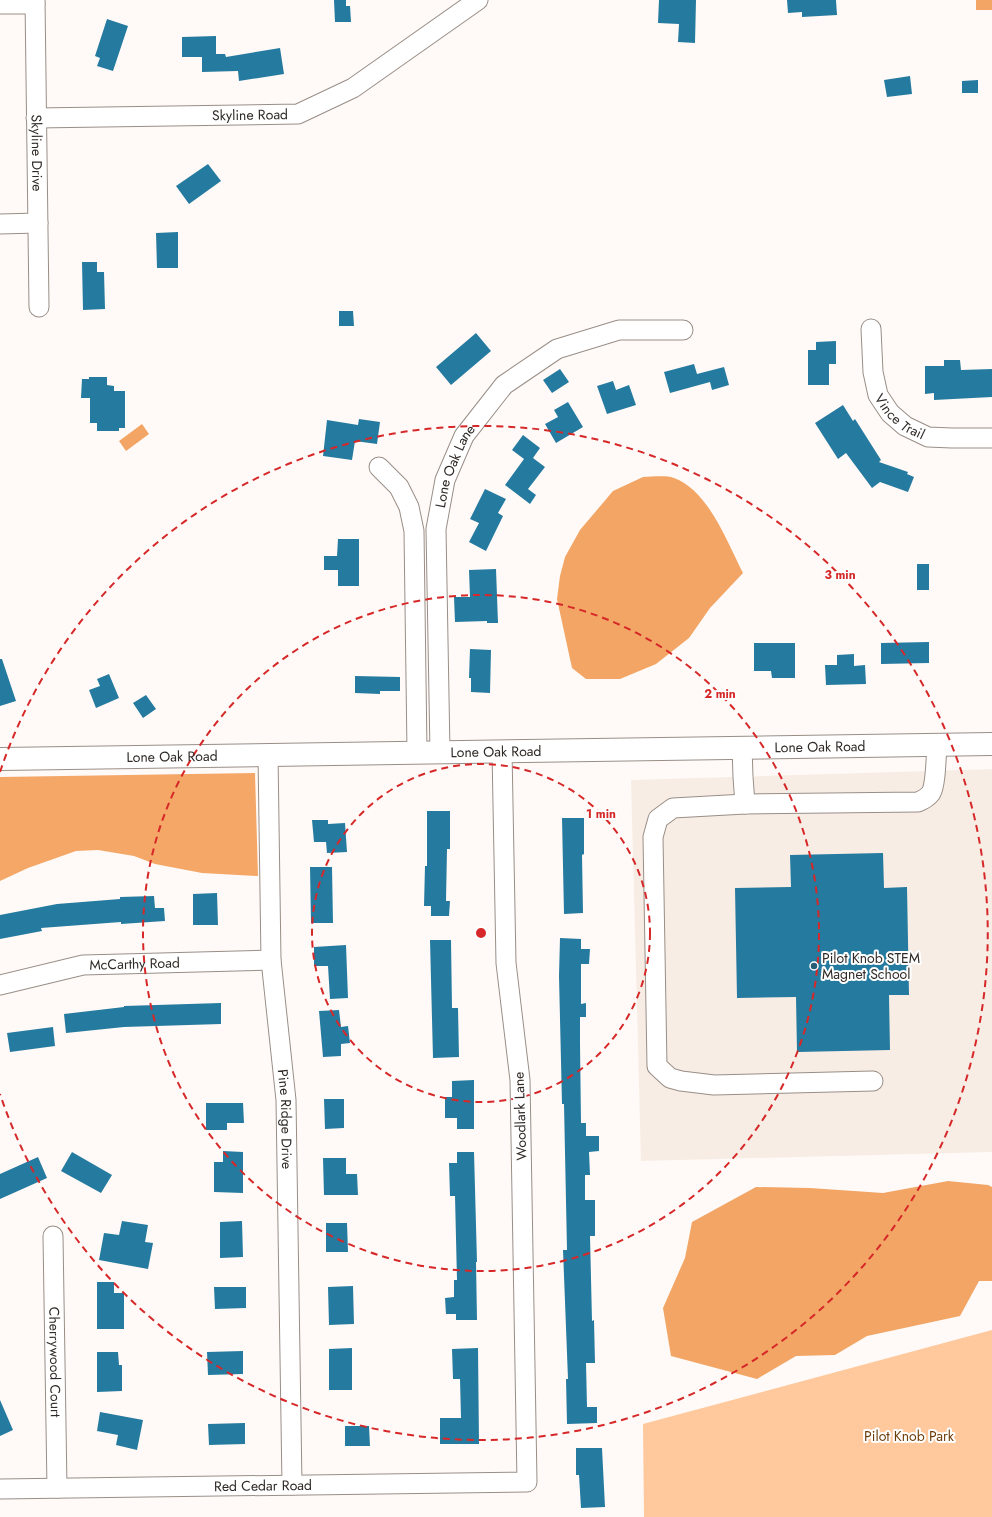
<svg xmlns="http://www.w3.org/2000/svg" width="992" height="1517" font-family="Jost,sans-serif">
<rect width="100%" height="100%" fill="#fffaf7"/>
<path fill="#f8ede5" d="M 992,769 L 992,1152 L 641,1161 L 631,780 Z"/>
<path fill="#ffc89d" d="M 992,1330 L 992,1517 L 644,1517 L 643,1424 Z"/>
<path fill="#f4a767" d="M 255,773 L 258,876 L 202,873 L 155,864 L 134,856 L 98,850 L 76,851 L 28,868 L 0,881 L 0,777 Z"/>
<path fill="#f2a565" d="M 976,0 L 992,0 L 992,10 L 976,10 Z
M 142,424 L 149,434 L 126,451 L 119,441 Z
M 643,477 C 652,477 665,475 674,478 C 709,491 727,542 743,573 L 710,608 L 689,638 L 656,664 L 620,679 L 586,679 L 572,668 L 557,599 L 560,576 L 565,557 L 580,530 L 613,491 Z
M 948,1181 L 988,1185 L 992,1187 L 992,1281 L 979,1281 L 960,1316 L 867,1336 L 835,1355 L 796,1356 L 757,1379 L 671,1356 L 663,1308 L 685,1258 L 692,1222 L 756,1187 L 810,1188 L 883,1193 Z"/>
<path fill="#257a9f" d="M 334,0 L 346,0 L 346,6 L 350,6 L 351,22 L 335,22 Z
M 659,0 L 696,0 L 695,43 L 678,42 L 679,24 L 658,23 Z
M 787,0 L 836,0 L 837,15 L 802,17 L 802,12 L 788,13 Z
M 107,19 L 128,26 L 113,71 L 97,66 L 100,58 L 95,56 Z
M 216,36 L 216,54 L 225,54 L 226,57 L 280,48 L 284,74 L 239,81 L 238,71 L 202,72 L 202,57 L 182,57 L 182,37 Z
M 910,76 L 912,94 L 887,97 L 884,80 Z
M 978,80 L 978,93 L 962,93 L 962,81 Z
M 208,164 L 221,181 L 189,204 L 176,186 Z
M 178,232 L 178,268 L 157,268 L 156,233 Z
M 82,262 L 97,262 L 97,272 L 104,272 L 105,309 L 83,310 Z
M 339,311 L 353,311 L 354,326 L 339,326 Z
M 476,333 L 491,351 L 451,385 L 436,367 Z
M 836,341 L 836,364 L 829,364 L 829,385 L 808,385 L 808,350 L 816,350 L 816,342 Z
M 944,360 L 960,360 L 961,370 L 992,369 L 992,397 L 934,400 L 934,393 L 925,394 L 925,366 L 944,366 Z
M 694,364 L 697,374 L 724,367 L 729,385 L 712,390 L 710,382 L 670,393 L 664,372 Z
M 560,369 L 569,382 L 552,393 L 543,380 Z
M 89,377 L 107,377 L 107,385 L 114,386 L 114,391 L 125,391 L 125,428 L 119,428 L 119,431 L 97,431 L 97,423 L 90,423 L 90,398 L 81,398 L 82,379 L 89,379 Z
M 613,381 L 616,390 L 629,385 L 636,405 L 607,414 L 597,386 Z
M 568,402 L 583,427 L 556,443 L 545,424 L 558,417 L 554,410 Z
M 843,405 L 853,421 L 855,419 L 881,460 L 879,462 L 908,472 L 907,474 L 914,477 L 908,492 L 880,482 L 872,488 L 846,453 L 838,459 L 815,423 Z
M 359,419 L 380,422 L 377,444 L 355,441 L 352,460 L 323,456 L 327,420 L 358,425 Z
M 523,435 L 540,448 L 533,458 L 545,467 L 528,489 L 536,495 L 530,504 L 505,485 L 524,459 L 512,450 Z
M 485,489 L 506,499 L 498,513 L 503,516 L 486,551 L 469,542 L 479,523 L 470,519 Z
M 338,539 L 359,539 L 359,586 L 338,586 L 338,570 L 324,570 L 324,556 L 337,556 Z
M 917,564 L 929,564 L 929,590 L 917,590 Z
M 496,569 L 498,623 L 487,623 L 487,621 L 455,622 L 454,597 L 470,597 L 469,570 Z
M 929,642 L 929,663 L 881,664 L 881,643 Z
M 754,643 L 795,643 L 795,678 L 772,678 L 771,671 L 754,671 Z
M 470,649 L 491,650 L 490,693 L 471,692 L 471,678 L 469,678 Z
M 854,654 L 854,666 L 865,665 L 866,684 L 826,685 L 825,665 L 837,665 L 837,655 Z
M 0,659 L 2,659 L 16,701 L 0,706 Z
M 109,674 L 119,698 L 96,708 L 89,690 L 100,686 L 97,679 Z
M 355,676 L 400,677 L 400,691 L 380,691 L 380,694 L 355,693 Z
M 146,695 L 156,709 L 143,718 L 133,703 Z
M 427,811 L 450,811 L 450,849 L 447,849 L 446,901 L 450,901 L 449,916 L 431,916 L 431,906 L 424,906 L 425,866 L 427,866 Z
M 562,818 L 584,818 L 584,854 L 582,855 L 583,913 L 564,914 Z
M 312,820 L 328,820 L 328,824 L 345,823 L 347,852 L 327,853 L 326,842 L 314,842 Z
M 883,853 L 884,888 L 907,887 L 909,995 L 889,995 L 890,1050 L 797,1052 L 796,997 L 737,998 L 735,888 L 791,887 L 790,855 Z
M 310,867 L 332,867 L 333,923 L 311,923 Z
M 217,893 L 218,925 L 193,925 L 193,894 Z
M 154,896 L 155,908 L 164,908 L 165,921 L 121,924 L 121,922 L 41,928 L 42,931 L 0,939 L 0,915 L 57,904 L 120,899 L 120,897 Z
M 560,938 L 581,939 L 581,949 L 590,949 L 589,964 L 581,964 L 581,1004 L 586,1003 L 586,1017 L 580,1017 L 580,1044 L 581,1123 L 586,1123 L 586,1136 L 599,1136 L 599,1151 L 589,1152 L 590,1175 L 585,1175 L 585,1200 L 595,1200 L 595,1236 L 590,1236 L 592,1321 L 594,1320 L 595,1363 L 586,1363 L 587,1407 L 597,1407 L 597,1423 L 567,1424 L 566,1379 L 568,1379 L 563,1250 L 567,1250 L 564,1104 L 562,1104 L 559,976 Z
M 430,940 L 451,940 L 452,1008 L 458,1008 L 459,1057 L 433,1058 Z
M 346,945 L 348,998 L 330,999 L 328,966 L 314,966 L 314,947 Z
M 221,1003 L 221,1024 L 124,1027 L 66,1033 L 64,1014 L 124,1007 L 124,1006 Z
M 339,1010 L 341,1027 L 348,1026 L 350,1043 L 341,1044 L 341,1056 L 323,1057 L 319,1011 Z
M 53,1027 L 55,1046 L 10,1052 L 7,1033 Z
M 474,1080 L 474,1129 L 457,1129 L 457,1118 L 445,1118 L 445,1097 L 452,1097 L 452,1081 Z
M 324,1099 L 344,1099 L 344,1128 L 325,1129 Z
M 206,1103 L 243,1103 L 244,1123 L 227,1123 L 227,1130 L 206,1130 Z
M 223,1151 L 243,1152 L 243,1193 L 214,1192 L 214,1162 L 223,1162 Z
M 72,1152 L 112,1175 L 101,1193 L 61,1171 Z
M 457,1152 L 474,1152 L 477,1262 L 476,1262 L 477,1320 L 456,1320 L 456,1314 L 446,1314 L 445,1298 L 454,1297 L 454,1280 L 457,1280 L 455,1196 L 450,1196 L 449,1163 L 457,1163 Z
M 38,1157 L 47,1178 L 0,1199 L 0,1174 Z
M 323,1158 L 346,1158 L 346,1174 L 357,1174 L 358,1195 L 324,1195 Z
M 122,1221 L 148,1225 L 145,1242 L 153,1243 L 148,1269 L 99,1260 L 104,1233 L 119,1235 Z
M 242,1221 L 243,1257 L 220,1258 L 220,1222 Z
M 326,1223 L 347,1223 L 348,1252 L 326,1252 Z
M 97,1282 L 114,1282 L 114,1293 L 124,1293 L 124,1329 L 97,1329 Z
M 353,1286 L 354,1324 L 329,1325 L 328,1287 Z
M 214,1287 L 246,1287 L 246,1308 L 215,1309 Z
M 352,1348 L 352,1390 L 329,1390 L 329,1349 Z
M 478,1348 L 479,1444 L 440,1444 L 440,1418 L 461,1418 L 460,1379 L 453,1379 L 452,1349 Z
M 243,1351 L 243,1374 L 208,1375 L 207,1352 Z
M 97,1352 L 118,1352 L 119,1365 L 122,1365 L 122,1391 L 97,1392 Z
M 0,1400 L 13,1430 L 0,1436 Z
M 100,1412 L 143,1420 L 137,1450 L 116,1445 L 118,1435 L 97,1431 Z
M 245,1423 L 245,1444 L 209,1445 L 208,1424 Z
M 345,1426 L 369,1426 L 370,1446 L 345,1446 Z
M 576,1448 L 602,1448 L 605,1507 L 581,1508 L 579,1475 L 576,1475 Z"/>
<g fill="none" stroke-linecap="round" stroke-linejoin="round">
<g stroke="#998e87" stroke-width="21">
<g id="minor">
<path id="s1" d="M 35,0 L 39,307"/>
<path d="M 0,4 L 35,4"/>
<path id="s2" d="M 36,118 L 298,114 L 353,88 L 478,0"/>
<path d="M 0,224 L 38,223"/>
<path id="s3" d="M 871,329 L 873,372 L 878,395 L 890,413 L 905,426 L 928,437 L 952,438 L 992,438"/>
<path d="M 379,467 L 399,487 L 409,507 L 414,531 L 417,752"/>
<path d="M 742,747 L 743,777 L 745,804"/>
<path id="s4" d="M 440,752 L 436,529 L 445,480 L 464,436 L 504,385 L 557,349 L 619,330 L 683,330"/>
<path id="s5" d="M 268,754 L 271,960 L 286,1100 L 292,1485"/>
<path id="s6" d="M 0,985 L 83,965 L 271,960"/>
<path d="M 873,1081 L 714,1085 L 681,1081 L 670,1078 L 657,1066 L 653,837 L 658,819 L 673,808 L 745,804 L 918,802 C 923,800 928,797 931,793 C 936,784 936,756 937,745"/>
<path id="s7" d="M 53,1236 L 57,1488"/>
<path id="s8" d="M 0,1489 L 527,1482 L 520,1080 L 506,963 L 502,751"/>
</g>
</g>
<g stroke="#998e87" stroke-width="24">
<g id="major">
<path id="s9" d="M 0,759 L 992,744"/>
</g>
</g>
<use href="#minor" stroke="#fff" stroke-width="19"/>
<use href="#major" stroke="#fff" stroke-width="22"/>
</g>
<g fill="none" stroke="#d62828" stroke-width="2" stroke-dasharray="7 5">
<circle cx="481" cy="933" r="169"/>
<circle cx="481" cy="933" r="338"/>
<path d="M0 772A507 507 0 1 1 0 1094"/>
</g>
<circle fill="#255d77" stroke="#fff" stroke-width="1.5" cx="814" cy="966" r="4"/>
<g text-anchor="middle" stroke-width="4" stroke-linejoin="round" paint-order="stroke">
<g font-size="14" fill="#2f2a27" stroke="#fff">
<text dy="5" stroke="none"><textPath href="#s2" startOffset="214">Skyline Road</textPath></text>
<text dy="5" stroke="none"><textPath href="#s1" startOffset="153">Skyline Drive</textPath></text>
<text dy="5" stroke="none"><textPath href="#s3" startOffset="98">Vince Trail</textPath></text>
<text dy="5" stroke="none"><textPath href="#s4" startOffset="289">Lone Oak Lane</textPath></text>
<text dy="5" stroke="none"><textPath href="#s9" startOffset="820">Lone Oak Road</textPath></text>
<text dy="5" stroke="none"><textPath href="#s9" startOffset="496">Lone Oak Road</textPath></text>
<text dy="5" stroke="none"><textPath href="#s9" startOffset="172">Lone Oak Road</textPath></text>
<text dy="5" stroke="none"><textPath href="#s6" startOffset="137">McCarthy Road</textPath></text>
<text transform="translate(520 1116) rotate(-92)" y="5">Woodlark Lane</text>
<text dy="5" stroke="none"><textPath href="#s5" startOffset="366">Pine Ridge Drive</textPath></text>
<text dy="5" stroke="none"><textPath href="#s7" startOffset="126">Cherrywood Court</textPath></text>
<text dy="5" stroke="none"><textPath href="#s8" startOffset="263">Red Cedar Road</textPath></text>
</g>
<g font-size="14" fill="#2f2a27" stroke="#fff" text-anchor="start">
<text x="822" y="963">Pilot Knob STEM<tspan x="822" dy="16">Magnet School</tspan></text>
</g>
<g font-size="14" fill="#6e3d0a" stroke="#fff">
<text x="909" y="1441">Pilot Knob Park</text>
</g>
</g>
<circle cx="481" cy="933" r="6" fill="#d62828" stroke="#fff" stroke-width="2"/>
<g font-size="12" text-anchor="middle" font-weight="bold" fill="#d62828" stroke="#fff" stroke-width="4" stroke-linejoin="round" paint-order="stroke">
<text x="840" y="579">3 min</text>
<text x="720" y="698">2 min</text>
<text x="601" y="818">1 min</text>
</g>
</svg>
